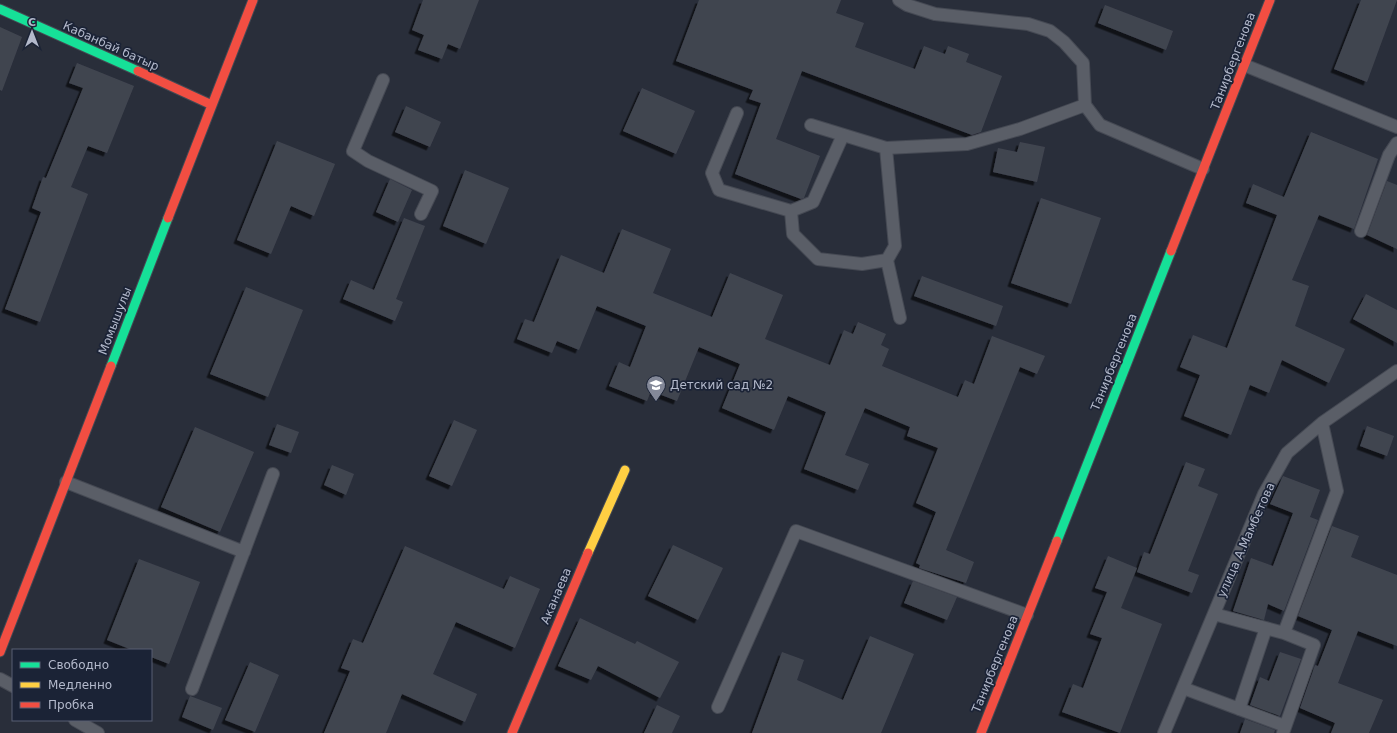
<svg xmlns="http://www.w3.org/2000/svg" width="1397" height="733" font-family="'DejaVu Sans',sans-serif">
<defs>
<filter id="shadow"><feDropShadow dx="-3.5" dy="3.5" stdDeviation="0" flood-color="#0009"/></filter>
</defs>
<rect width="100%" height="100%" fill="#292e3a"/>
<path fill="#414550" filter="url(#shadow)" d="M 423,0 L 479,0 L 460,49 L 448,44 L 442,59 L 418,50 L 424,35 L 412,30 Z
M 699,0 L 841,0 L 836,13 L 864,23 L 855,47 L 915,69 L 924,46 L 945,54 L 948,46 L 969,54 L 966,62 L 1002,76 L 981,132 L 972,135 L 802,71 L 776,139 L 820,156 L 804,198 L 801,199 L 735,174 L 761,103 L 749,99 L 753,90 L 676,61 Z
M 1361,0 L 1397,0 L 1367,82 L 1334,69 Z
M 1105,5 L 1173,31 L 1166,50 L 1098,23 Z
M 0,27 L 22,37 L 2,91 L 0,90 Z
M 77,63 L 134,86 L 107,153 L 88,146 L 71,187 L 88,194 L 40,322 L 5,309 L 41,212 L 32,208 L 43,177 L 46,178 L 83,88 L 69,83 Z
M 642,88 L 695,111 L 676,154 L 623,131 Z
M 406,106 L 441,122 L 430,147 L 395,132 Z
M 1311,132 L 1378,159 L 1354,229 L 1319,215 L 1292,280 L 1309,286 L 1295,326 L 1345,349 L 1329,383 L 1282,360 L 1269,393 L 1250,385 L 1231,435 L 1184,416 L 1200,375 L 1180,367 L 1193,335 L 1227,348 L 1277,215 L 1246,203 L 1253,184 L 1284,197 Z
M 277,141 L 335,164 L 314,216 L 291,206 L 271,254 L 237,240 Z
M 1020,142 L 1045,147 L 1037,182 L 993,172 L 998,148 L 1017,152 Z
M 465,170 L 509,188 L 486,244 L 443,226 Z
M 390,179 L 412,190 L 398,222 L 376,212 Z
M 1387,181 L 1397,185 L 1397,249 L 1367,235 Z
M 1041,198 L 1101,218 L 1071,304 L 1011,283 Z
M 404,218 L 425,226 L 396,299 L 403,302 L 395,321 L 343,299 L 351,280 L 374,290 Z
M 622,229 L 671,249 L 653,293 L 712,317 L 730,273 L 783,295 L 765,339 L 830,365 L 844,330 L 853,334 L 858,322 L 886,334 L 881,345 L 889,349 L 882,366 L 958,397 L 965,380 L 974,384 L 992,336 L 1045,356 L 1037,374 L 1020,367 L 946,550 L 974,562 L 966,583 L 919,568 L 920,565 L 916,563 L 936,512 L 916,503 L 938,448 L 907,436 L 910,427 L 865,408 L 845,455 L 869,464 L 858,490 L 804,469 L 826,412 L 788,396 L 774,430 L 722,408 L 740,364 L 699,347 L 677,401 L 651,391 L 647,401 L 609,386 L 619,362 L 630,367 L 646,326 L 597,306 L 579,350 L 557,341 L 552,353 L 517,339 L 525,319 L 534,322 L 561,255 L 604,273 Z
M 922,276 L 1003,306 L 996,326 L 914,296 Z
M 246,287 L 303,310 L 268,397 L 210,374 Z
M 1366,294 L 1397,310 L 1397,343 L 1353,319 Z
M 454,420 L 477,430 L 452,486 L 429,476 Z
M 277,424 L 299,432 L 291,453 L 269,445 Z
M 1367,426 L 1394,436 L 1387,456 L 1360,446 Z
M 195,427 L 254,452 L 220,532 L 161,507 Z
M 1186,462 L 1205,469 L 1198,486 L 1218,494 L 1188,571 L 1199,575 L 1192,593 L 1137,572 L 1144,552 L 1150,554 Z
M 332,465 L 354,474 L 346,495 L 324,485 Z
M 1283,476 L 1320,490 L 1310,517 L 1318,520 L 1284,611 L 1268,604 L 1264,620 L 1233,611 L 1251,558 L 1273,566 L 1293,513 L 1270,504 Z
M 1332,526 L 1359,536 L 1351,557 L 1397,575 L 1397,646 L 1358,631 L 1338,683 L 1383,700 L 1369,733 L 1331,733 L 1335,723 L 1300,708 L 1315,665 L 1318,666 L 1332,630 L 1298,616 Z
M 673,545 L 723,568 L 698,620 L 648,596 Z
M 405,546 L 504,589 L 510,576 L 540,589 L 515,648 L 456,622 L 433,674 L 477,694 L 465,722 L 402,694 L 386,733 L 324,733 L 350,671 L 341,668 L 353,639 L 363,643 Z
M 1108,556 L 1137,568 L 1121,608 L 1162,624 L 1120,733 L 1062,712 L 1073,684 L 1083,688 L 1102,638 L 1090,634 L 1107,592 L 1095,588 Z
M 139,559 L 200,582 L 169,664 L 151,657 L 151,650 L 132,650 L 107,640 Z
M 913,581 L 957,597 L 947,620 L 904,603 Z
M 580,618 L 635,644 L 637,641 L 679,662 L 660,698 L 598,666 L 591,680 L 558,666 Z
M 870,636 L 914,654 L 881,733 L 752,733 L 782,652 L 804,660 L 797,680 L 843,700 Z
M 1280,652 L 1301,659 L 1280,716 L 1250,705 L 1260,677 L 1269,681 Z
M 250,662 L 279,675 L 255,732 L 225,720 Z
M 190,696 L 222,708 L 213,730 L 182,717 Z
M 657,705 L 680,716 L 672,733 L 644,733 Z
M 1245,719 L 1275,730 L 1274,733 L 1240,733 Z"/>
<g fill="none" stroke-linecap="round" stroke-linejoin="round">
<g stroke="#454953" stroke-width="14">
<path id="lane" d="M 899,0 L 907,5 L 935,14 L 1028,24 L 1050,31 L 1064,42 L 1083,63 L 1085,105 L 1100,125 L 1203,169
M 1244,65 L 1397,127
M 383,80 L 353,151 L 368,161 L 432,191 L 421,214
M 737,113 L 712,173 L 719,190 L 791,211 L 813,202 L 843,135
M 811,125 L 886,148 L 967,144 L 1020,129 L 1085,105
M 791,211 L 793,234 L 818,259 L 862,264 L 887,260 L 895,246 L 886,148
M 1361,231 L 1389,155 L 1397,143
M 887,260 L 900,318
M 66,482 L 244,552
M 1214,614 L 1284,633 L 1314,645 L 1283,733
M 1284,633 L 1337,491 L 1322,423
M 0,679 L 13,686
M 1183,688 L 1285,726
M 192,689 L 273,474
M 718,707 L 796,531 L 1027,615
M 1239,709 L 1266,628
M 75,720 L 98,733
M 1164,733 L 1264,494 L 1287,453 L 1322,423 L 1397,371"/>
</g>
<g stroke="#454953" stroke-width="11">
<path id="fast" d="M 0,9 L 138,71
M 111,366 L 168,218
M 1057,541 L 1171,251"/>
</g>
<g stroke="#454953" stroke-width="11">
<path id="slow" d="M 588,553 L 625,470"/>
</g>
<g stroke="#454953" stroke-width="11">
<path id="jam" d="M 138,71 L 212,105
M 168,218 L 253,0
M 1171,251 L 1270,0
M 0,652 L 111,366
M 512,733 L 588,553
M 981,733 L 1057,541"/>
</g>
<use href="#lane" stroke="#5a5e67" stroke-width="12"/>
<use href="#fast" stroke="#16e098" stroke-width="9"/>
<use href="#slow" stroke="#ffcf43" stroke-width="9"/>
<use href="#jam" stroke="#f24e42" stroke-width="9"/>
</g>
<defs>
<g id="school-pin" transform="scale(1)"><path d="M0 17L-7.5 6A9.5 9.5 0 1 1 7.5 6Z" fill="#838898" stroke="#1b2336"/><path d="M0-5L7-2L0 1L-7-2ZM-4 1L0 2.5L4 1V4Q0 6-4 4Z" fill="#fff"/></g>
</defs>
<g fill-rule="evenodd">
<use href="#school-pin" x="656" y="385"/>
</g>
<g text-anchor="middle" stroke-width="3.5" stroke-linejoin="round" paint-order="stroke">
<g font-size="12" fill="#b3b9cb" stroke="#1b2336">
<text transform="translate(111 46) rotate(24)" y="4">Кабанбай батыр</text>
<text transform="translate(1233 61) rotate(-69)" y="4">Танирбергенова</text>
<text transform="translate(115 321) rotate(-69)" y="4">Момышулы</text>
<text transform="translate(1114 362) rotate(-68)" y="4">Танирбергенова</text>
<text transform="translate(1246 540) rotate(-66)" y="4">улица А.Мамбетова</text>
<text transform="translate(556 596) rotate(-67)" y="4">Аканаева</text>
<text transform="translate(995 664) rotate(-68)" y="4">Танирбергенова</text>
</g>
<g font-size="12" fill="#b3b9cb" stroke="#1b2336" text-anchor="start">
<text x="670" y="389">Детский сад №2</text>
</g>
</g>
<rect x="12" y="649" width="140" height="72" fill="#1b2336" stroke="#585f72"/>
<rect x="20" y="662" width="20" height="6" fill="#16e098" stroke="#585f72"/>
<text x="48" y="669" font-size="12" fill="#b3b9cb">Свободно</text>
<rect x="20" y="682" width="20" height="6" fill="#ffcf43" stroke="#585f72"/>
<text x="48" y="689" font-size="12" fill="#b3b9cb">Медленно</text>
<rect x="20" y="702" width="20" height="6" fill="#f24e42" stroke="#585f72"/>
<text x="48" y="709" font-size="12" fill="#b3b9cb">Пробка</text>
<g transform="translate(32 32)" stroke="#1b2336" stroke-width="3" paint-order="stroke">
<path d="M0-3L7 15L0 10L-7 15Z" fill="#b3b9cb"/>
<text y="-6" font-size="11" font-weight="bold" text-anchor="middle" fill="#b3b9cb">С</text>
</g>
</svg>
